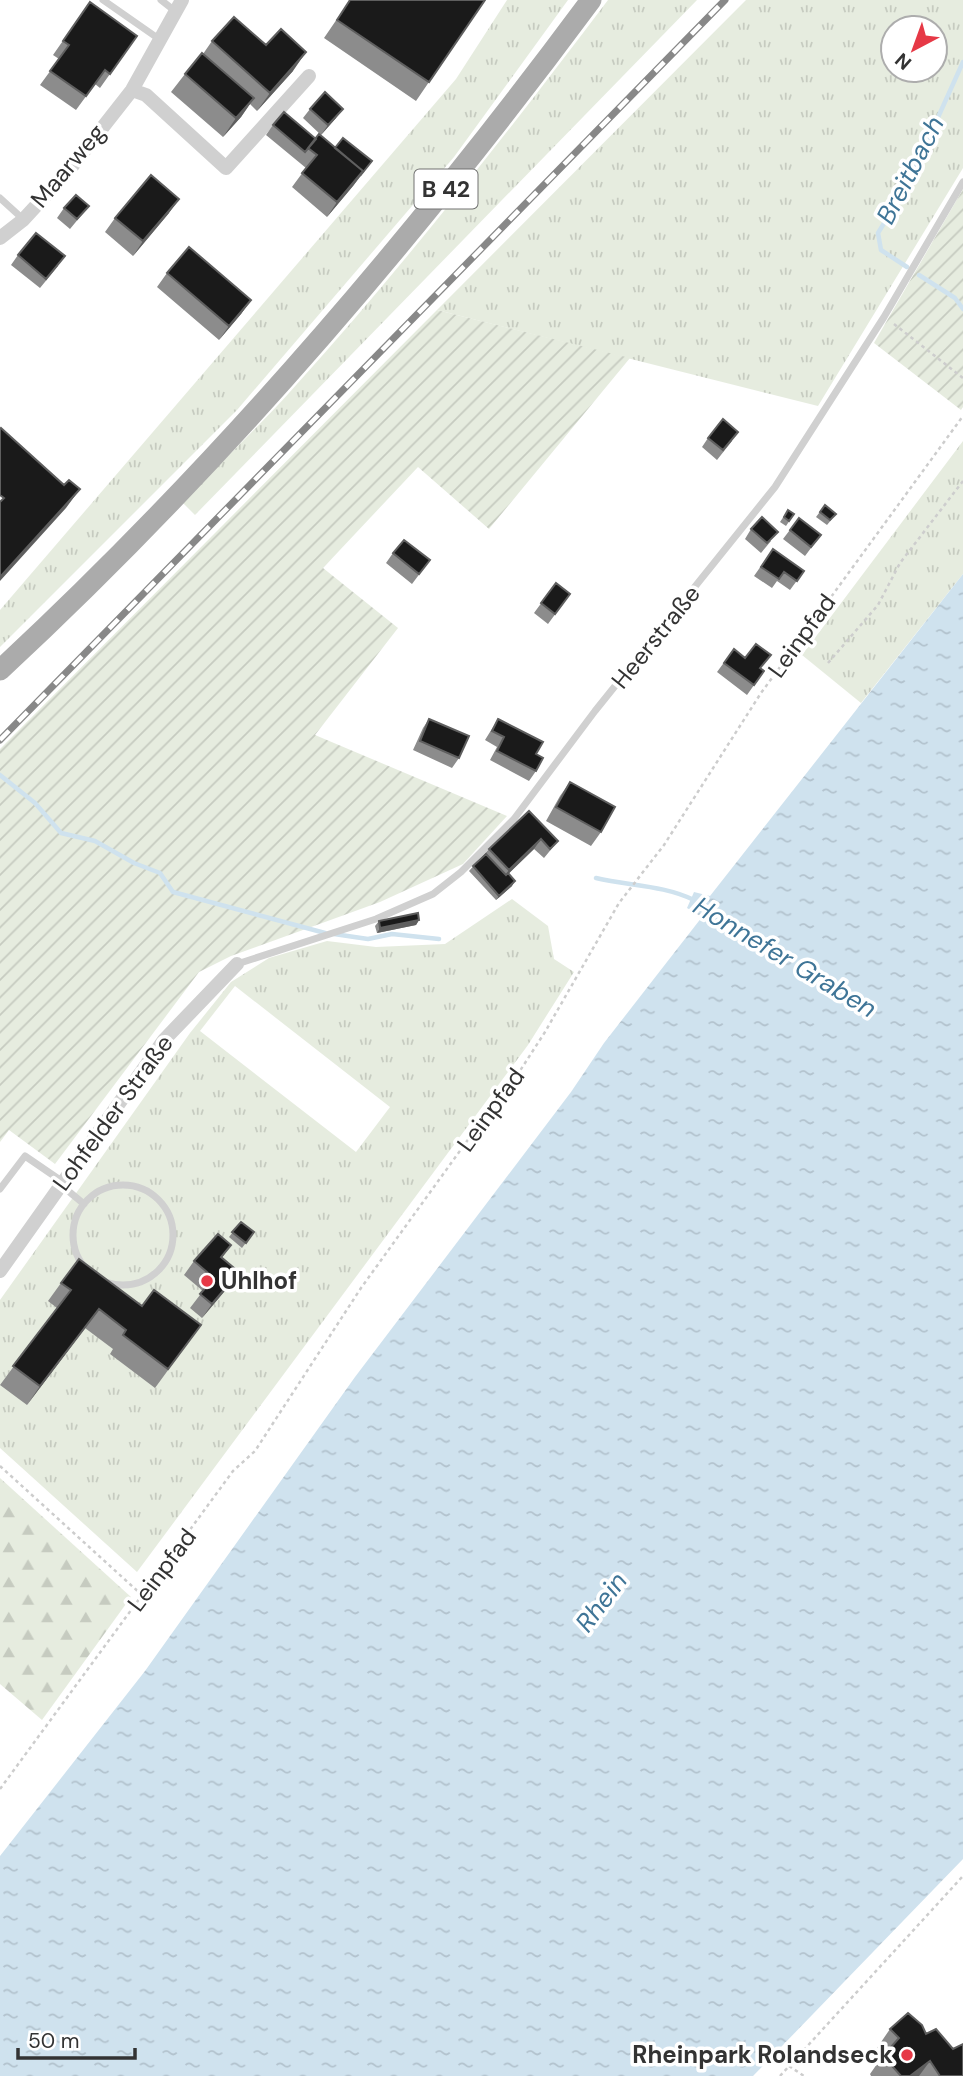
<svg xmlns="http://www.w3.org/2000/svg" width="963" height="2076" font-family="'DM Sans',sans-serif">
<defs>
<pattern id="grass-tufts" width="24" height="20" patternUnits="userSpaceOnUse" patternTransform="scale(1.75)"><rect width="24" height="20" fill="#e6ecdf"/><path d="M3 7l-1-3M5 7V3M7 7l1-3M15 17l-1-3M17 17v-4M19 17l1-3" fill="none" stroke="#c6cbc0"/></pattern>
<pattern id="forest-firs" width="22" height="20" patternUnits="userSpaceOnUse" patternTransform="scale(1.75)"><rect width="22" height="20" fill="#e6ecdf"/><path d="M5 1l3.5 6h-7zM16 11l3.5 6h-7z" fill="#c6cbc0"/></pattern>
<pattern id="garden-furrows" width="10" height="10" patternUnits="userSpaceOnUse" patternTransform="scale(1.75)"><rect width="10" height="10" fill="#e6ecdf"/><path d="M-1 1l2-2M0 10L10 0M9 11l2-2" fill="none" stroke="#c6cbc0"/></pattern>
<pattern id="water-ripples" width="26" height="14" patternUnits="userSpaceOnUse" patternTransform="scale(1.75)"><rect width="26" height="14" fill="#cfe2ee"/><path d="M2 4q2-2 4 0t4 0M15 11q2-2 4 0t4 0" fill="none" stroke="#b2c2cd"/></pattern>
</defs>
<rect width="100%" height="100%" fill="#fff"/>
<path fill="url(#grass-tufts)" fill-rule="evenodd" d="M 507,0 L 568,0 L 454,157 L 237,410 L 0,647 L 0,610 L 456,79 Z
M 608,0 L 697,0 L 195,515 L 182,502 C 220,463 261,425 297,384 C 407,262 509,131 608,0 Z
M 746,0 L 963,0 L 963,168 L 818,406 L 437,310 ZM 893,28 L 935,28 L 935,70 L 893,70 Z
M 963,441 L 963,574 L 861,703 L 802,655 Z
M 512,899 L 548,926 L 554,959 L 574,972 L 528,1045 L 137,1572 L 0,1448 L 0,1300 L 190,1033 L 231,982 L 269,958 L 327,941 L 376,947 L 445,944 ZM 235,986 L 390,1107 L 356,1152 L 200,1031 Z"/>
<path fill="url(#forest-firs)" d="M 0,1478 L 131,1597 L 42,1720 L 0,1684 Z"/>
<path fill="url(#garden-furrows)" d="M 963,189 L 963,407 L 961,410 L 874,343 Z
M 437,310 L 630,358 L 489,529 L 418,467 L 323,568 L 398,628 L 315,735 L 507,816 L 463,864 L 380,902 L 231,956 L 199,972 L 55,1164 L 9,1130 L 0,1142 L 0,749 Z"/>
<path fill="url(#water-ripples)" d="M 963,574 L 963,1859 L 753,2076 L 0,2076 L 0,1856 L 145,1671 L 355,1377 L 571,1092 L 604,1043 L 702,917 L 687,908 L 694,892 L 710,896 Z"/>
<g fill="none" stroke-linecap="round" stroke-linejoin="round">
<path stroke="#cfe2ee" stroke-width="4.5" d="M 907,267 L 881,250 L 878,233 L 907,186 L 963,62
M 919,275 L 955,298 L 963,309
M 0,775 L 35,803 L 61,833 L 95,841 L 134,863 L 160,873 L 173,892 L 325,933
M 596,878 C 630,886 663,885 694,900
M 334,934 L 368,939 L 392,934 L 439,939"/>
<path stroke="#cdcdcd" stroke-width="2.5" stroke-dasharray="3.5 3.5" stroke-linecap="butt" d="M 894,324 L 963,378
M 828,663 L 878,605 L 900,563 L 963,481
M 0,1466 L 143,1596
M 0,1789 L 233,1471 L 255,1451 L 361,1288 L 475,1130 L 496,1108 L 545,1032 L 619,903 L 664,845 L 761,693 L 963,416
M 789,2066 L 804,2076
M 780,2076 L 963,1876"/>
<path stroke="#d0d0d0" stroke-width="7" d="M 103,0 L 159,39
M 161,0 L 175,11
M 0,198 L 23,219
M 237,964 L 376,919 L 433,894 L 461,872 L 514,819 L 595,711 L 775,487 L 884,317 L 963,182
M 61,1185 L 84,1204
M73 1235a50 50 0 1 1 100 0a50 50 0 1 1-100 0Z
M 0,1189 L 25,1156 L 63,1182"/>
<path stroke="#d0d0d0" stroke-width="14" d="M 132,90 L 146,95 L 226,168 L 309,76
M 0,238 L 23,220 L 70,169 L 132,90 L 182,0
M 0,1271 L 164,1040 L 237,964"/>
<path stroke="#ababab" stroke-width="21" d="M 0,670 C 219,467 414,239 591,0"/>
<g stroke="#888" stroke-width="7">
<path id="rail" d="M 0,740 L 725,0"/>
</g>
<use href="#rail" stroke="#fff" stroke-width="4.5" stroke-dasharray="13" stroke-linecap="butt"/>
</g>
<path fill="#8c8c8c" d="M 350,0 L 485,0 L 416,101 L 324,38 Z
M 90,2 L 137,36 L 100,88 L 95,84 L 76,110 L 40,85 L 59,59 L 53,55 Z
M 212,41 L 293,71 L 257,111 L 250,104 L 241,117 L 223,137 L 171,92 L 185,74 L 203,54 Z
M 310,109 L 336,118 L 321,135 L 303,118 Z
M 273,125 L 316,139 L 335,148 L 372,161 L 353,186 L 327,217 L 292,187 L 306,168 L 266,135 Z
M 89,206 L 70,229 L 57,218 L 64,208 Z
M 169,213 L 133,256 L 105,232 L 115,218 Z
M 18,255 L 58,266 L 40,288 L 11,265 Z
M 167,273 L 251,300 L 241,314 L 219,340 L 157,287 Z
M 708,438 L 732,441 L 717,460 L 702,447 Z
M 825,505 L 832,519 L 827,525 L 816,517 Z
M 788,510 L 794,514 L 786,526 L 780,522 Z
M 799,518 L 814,544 L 805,556 L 783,539 Z
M 751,529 L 771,541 L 761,553 L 745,539 Z
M 773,549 L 804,571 L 790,590 L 777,581 L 772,588 L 754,576 Z
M 393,553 L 430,560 L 412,584 L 386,563 Z
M 556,583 L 570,594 L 548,624 L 534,613 Z
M 734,649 L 764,671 L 747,695 L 717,672 Z
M 429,719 L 459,758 L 452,768 L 413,750 L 423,728 Z
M 498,719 L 536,754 L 536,771 L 529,781 L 490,760 L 497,747 L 485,740 Z
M 570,782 L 601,832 L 591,846 L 546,821 L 560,796 Z
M 529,811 L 558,841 L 544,858 L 534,849 L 508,874 L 512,886 L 496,900 L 469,871 L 489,849 Z
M 419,920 L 416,925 L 377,933 L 375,926 L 379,921 Z
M 241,1222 L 254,1232 L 242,1248 L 229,1237 Z
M 231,1245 L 222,1258 L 239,1272 L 229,1286 L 202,1318 L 190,1308 L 203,1291 L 184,1275 L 194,1261 Z
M 61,1283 L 142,1306 L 201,1325 L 155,1388 L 110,1354 L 113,1349 L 85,1328 L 27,1405 L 0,1385 L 57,1308 L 48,1301 Z
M 890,2029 L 926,2034 L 963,2076 L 871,2076 L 870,2074 L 884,2054 L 877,2048 Z"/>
<path fill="#5f5f5f" d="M 306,52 L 293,71 L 257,111 L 270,93 Z
M 254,98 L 241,117 L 223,137 L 236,118 Z
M 343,109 L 336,118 L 321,135 L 328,125 Z
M 372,161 L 353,186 L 327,217 L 337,202 Z
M 179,199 L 169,213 L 133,256 L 143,241 Z
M 251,300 L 241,314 L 219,340 L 229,326 Z
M 80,489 L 66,508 L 0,581 L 0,577 Z
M 541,839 L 534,849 L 502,880 L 509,870 Z
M 515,881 L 512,886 L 496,900 L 499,896 Z
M 419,920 L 416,925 L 377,933 L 380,928 Z
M 239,1272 L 229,1286 L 202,1318 L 212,1304 Z
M 99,1309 L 85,1328 L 27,1405 L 40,1386 Z
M 930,2061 L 919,2076 L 910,2076 Z"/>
<path fill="#1a1a1a" stroke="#5f5f5f" stroke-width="2" d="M 350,0 L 485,0 L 429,82 L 337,20 Z
M 90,2 L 137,36 L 110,74 L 105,70 L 86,96 L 50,71 L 69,45 L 63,41 Z
M 234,17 L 266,45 L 281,29 L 306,52 L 270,93 L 212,41 Z
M 202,53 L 254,98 L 236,118 L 185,74 Z
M 325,92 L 343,109 L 328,125 L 310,109 Z
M 284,112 L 316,139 L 305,152 L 273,125 Z
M 319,134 L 363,171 L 337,202 L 302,173 L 317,155 L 308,148 Z
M 343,138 L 372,161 L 360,176 L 363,171 L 335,148 Z
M 151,175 L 179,199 L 143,241 L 115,218 Z
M 76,195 L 89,206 L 77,219 L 64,208 Z
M 36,233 L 65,256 L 46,279 L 18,255 Z
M 189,247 L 251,300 L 229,326 L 167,273 Z
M 723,419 L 738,432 L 723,450 L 708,438 Z
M 1,428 L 64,485 L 69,480 L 80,489 L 0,577 L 0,502 L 4,498 L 0,495 L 0,429 Z
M 825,505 L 836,514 L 830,520 L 820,512 Z
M 788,510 L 794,514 L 789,521 L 784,517 Z
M 762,517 L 778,532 L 767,543 L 751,529 Z
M 799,518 L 821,535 L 811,547 L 790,530 Z
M 404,540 L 430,560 L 419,574 L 393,553 Z
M 773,549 L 804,571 L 797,581 L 784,572 L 779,579 L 761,567 Z
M 556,583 L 570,594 L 555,614 L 541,603 Z
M 756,644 L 771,655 L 760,668 L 764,671 L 754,685 L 724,663 L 734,649 L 745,658 Z
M 429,719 L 469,736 L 459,758 L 420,741 Z
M 498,719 L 543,742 L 536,754 L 543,758 L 536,771 L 497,751 L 504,737 L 492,731 Z
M 570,782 L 615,807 L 601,832 L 556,807 Z
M 529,811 L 558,841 L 550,849 L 541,839 L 509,870 L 489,849 Z
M 486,854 L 506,875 L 508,873 L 515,881 L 499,896 L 473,866 Z
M 418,913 L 419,920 L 380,928 L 379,921 Z
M 241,1222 L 254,1232 L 246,1243 L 232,1232 Z
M 218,1234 L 231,1245 L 221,1257 L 239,1272 L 212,1304 L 200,1294 L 214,1278 L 194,1261 Z
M 79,1259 L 142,1306 L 154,1290 L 201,1325 L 168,1369 L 123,1335 L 126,1330 L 99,1309 L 40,1386 L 13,1366 L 71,1290 L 61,1283 Z
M 908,2013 L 922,2025 L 926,2034 L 936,2029 L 953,2049 L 963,2044 L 963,2076 L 940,2076 L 930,2061 L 910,2076 L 901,2076 L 883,2056 L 899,2038 L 890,2029 Z"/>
<g fill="#e63946" stroke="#fff" stroke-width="2.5">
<circle cx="207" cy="1281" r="7"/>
<circle cx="907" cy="2055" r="7"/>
</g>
<g text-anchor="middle" stroke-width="7" stroke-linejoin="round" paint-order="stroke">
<rect fill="#fff" stroke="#707070" stroke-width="2" x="414.5" y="169.5" width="63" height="39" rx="5"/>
<g font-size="23" font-weight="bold" fill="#333">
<text x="446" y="197">B 42</text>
</g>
<g font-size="24" fill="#333" stroke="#fff">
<text transform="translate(68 166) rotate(-50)" y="8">Maarweg</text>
<text transform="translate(802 636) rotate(-54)" y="8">Leinpfad</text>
<text transform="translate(656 637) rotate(-51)" y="8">Heerstraße</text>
<text transform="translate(491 1110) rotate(-54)" y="8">Leinpfad</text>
<text transform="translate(113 1113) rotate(-54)" y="8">Lohfelder Straße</text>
<text transform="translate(162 1570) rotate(-53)" y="8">Leinpfad</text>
</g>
<g font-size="24" font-weight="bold" fill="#333" stroke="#fff" text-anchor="start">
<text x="221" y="1289">Uhlhof</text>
<text x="893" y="2063" text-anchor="end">Rheinpark Rolandseck</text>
</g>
<g font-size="26" font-style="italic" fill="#3f7597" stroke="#fff">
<text transform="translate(910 170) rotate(-63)" y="9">Breitbach</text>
<text transform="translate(785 957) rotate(31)" y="9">Honnefer Graben</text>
<text transform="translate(601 1602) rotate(-53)" y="9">Rhein</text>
</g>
</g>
<g transform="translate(914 49) rotate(221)"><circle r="33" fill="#ffffff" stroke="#adadad" stroke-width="2"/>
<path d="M0-5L12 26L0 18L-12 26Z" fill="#e63946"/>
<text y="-10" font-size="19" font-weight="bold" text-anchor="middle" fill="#333333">N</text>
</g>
<path d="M18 2048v10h117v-10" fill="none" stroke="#333333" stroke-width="3.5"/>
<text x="28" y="2048" font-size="21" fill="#333333" stroke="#ffffff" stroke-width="5" paint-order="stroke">50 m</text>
</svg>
